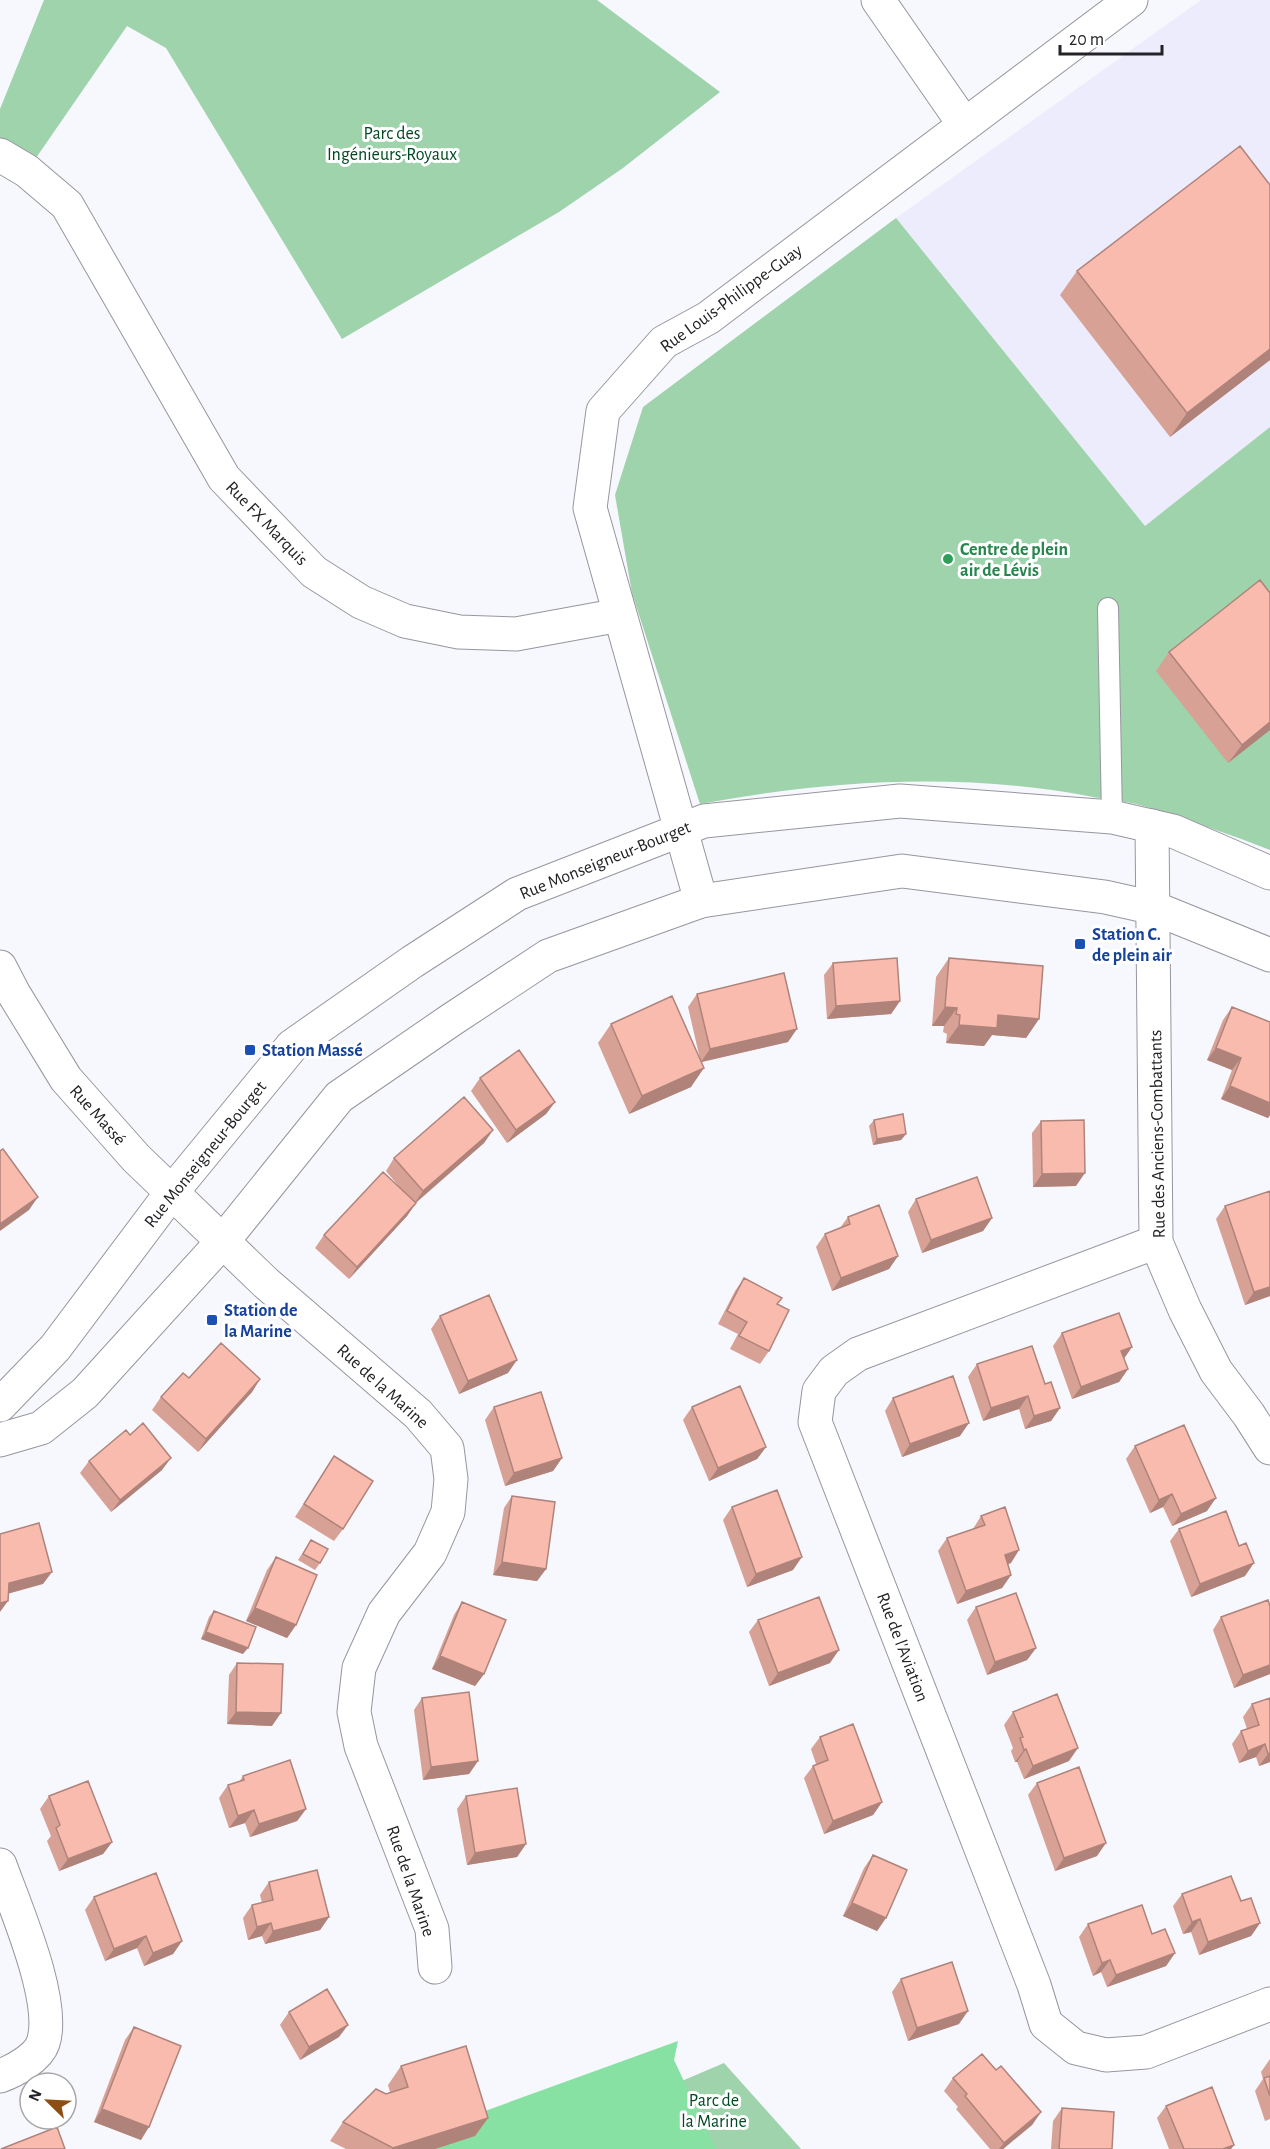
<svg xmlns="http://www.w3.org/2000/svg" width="1270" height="2149" font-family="'Alegreya Sans',sans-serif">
<rect width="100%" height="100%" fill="#f7f7fe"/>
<path fill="#edecfc" d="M 1201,0 L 1270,0 L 1270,427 L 1145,526 L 896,218 Z"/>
<path fill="#9ed3ac" d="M 44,0 L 597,0 L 720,92 L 623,168 L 559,212 L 342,339 L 166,48 L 127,26 L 27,171 L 0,155 L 0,109 Z
M 896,218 L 1145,526 L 1270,427 L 1270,850 C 1230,834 1190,821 1150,808 C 1131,801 1108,800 1088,796 C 959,772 828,780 700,804 L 632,593 L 615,495 L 643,407 Z
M 724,2063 L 801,2149 L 522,2149 Z"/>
<path fill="#86e1a2" d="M 678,2041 L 674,2060 L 716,2149 L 380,2149 Z"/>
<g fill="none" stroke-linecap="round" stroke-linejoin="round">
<g stroke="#97969f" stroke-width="22">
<path id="service" d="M 1108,608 L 1112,817"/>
</g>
<g stroke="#97969f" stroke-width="35">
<path id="minor" d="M 878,0 L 964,124
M 0,155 L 27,171 L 67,205 L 224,478 L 314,572 L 361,602 L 405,621 L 459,632 L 516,634 L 620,615
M 1152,826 L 1156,1242 L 1185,1310 L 1216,1371 L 1249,1415 L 1270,1448
M 701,901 L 590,508 L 603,411 L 664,342 L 708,318 L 1131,0
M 0,967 L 14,994 L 66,1079 L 136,1158 L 266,1283 L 418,1414 L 447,1448 L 451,1479 L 448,1512 L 430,1553 L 384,1613 L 359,1668 L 354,1712 L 361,1746 L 432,1929 L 435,1967
M 1156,1242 L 858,1354 L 834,1371 L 819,1391 L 815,1422 L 1034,1985 L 1046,2024 L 1076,2048 L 1106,2055 L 1146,2052 L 1270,2004
M 0,1865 C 15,1907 57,2002 43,2043 C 38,2058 14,2071 0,2076"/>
</g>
<g stroke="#97969f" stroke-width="35">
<path id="tertiary" d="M 0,1405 L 55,1348 L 172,1192 L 292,1046 L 412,962 L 517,894 L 704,821 L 900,801 L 1112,817 L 1173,831 L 1270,873
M 0,1440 L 41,1428 L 85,1393 L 223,1241 L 339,1097 L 451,1020 L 548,956 L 701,901 L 902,871 L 1105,897 L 1154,908 L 1270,955"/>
</g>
<use href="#service" stroke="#fff" stroke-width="20"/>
<use href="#minor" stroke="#fff" stroke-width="33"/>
<use href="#tertiary" stroke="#fff" stroke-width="33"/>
</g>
<path fill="#d7a196" d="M 1270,185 L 1270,360 L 1170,437 L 1060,295 L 1077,271 Z
M 1270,593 L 1270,730 L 1228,763 L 1156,671 L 1169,652 Z
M 949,958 L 1039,1019 L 1026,1038 L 992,1035 L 984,1046 L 946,1043 L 947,1034 L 943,1032 L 944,1026 L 932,1026 L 936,977 Z
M 833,963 L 900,1001 L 891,1014 L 827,1019 L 824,975 Z
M 697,994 L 788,1042 L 702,1062 L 691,1087 L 629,1114 L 598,1043 L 611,1024 L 700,1059 L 688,1007 Z
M 1232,1007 L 1270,1022 L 1270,1115 L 1268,1118 L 1221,1099 L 1232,1070 L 1207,1060 L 1223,1020 Z
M 480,1078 L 555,1102 L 546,1114 L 507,1143 L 471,1091 Z
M 874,1120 L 906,1134 L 901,1140 L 873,1145 L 869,1126 Z
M 1041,1121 L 1076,1186 L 1033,1187 L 1032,1133 Z
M 493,1130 L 484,1143 L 416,1203 L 407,1216 L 349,1279 L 315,1248 L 324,1235 L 401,1189 L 386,1171 L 394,1158 Z
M 916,1199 L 992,1218 L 983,1231 L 922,1253 L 908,1212 Z
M 1225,1206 L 1270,1296 L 1245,1305 L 1216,1219 Z
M 848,1217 L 898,1256 L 889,1269 L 832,1291 L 816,1247 L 825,1234 L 840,1228 Z
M 744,1278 L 778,1305 L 769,1351 L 760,1364 L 730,1349 L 738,1334 L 718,1324 L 735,1291 Z
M 440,1316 L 508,1373 L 459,1394 L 431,1329 Z
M 1062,1333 L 1132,1347 L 1124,1358 L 1128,1369 L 1119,1382 L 1072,1399 L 1053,1346 Z
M 977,1364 L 1045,1384 L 1060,1408 L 1051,1421 L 1025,1429 L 1019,1409 L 983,1421 L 968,1377 Z
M 189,1378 L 260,1379 L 252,1392 L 198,1452 L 152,1410 L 161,1397 Z
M 893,1398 L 960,1436 L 902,1457 L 885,1411 Z
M 494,1407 L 562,1458 L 553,1471 L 505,1486 L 485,1420 Z
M 692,1407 L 766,1447 L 757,1459 L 709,1481 L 683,1420 Z
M 1135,1446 L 1207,1511 L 1172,1526 L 1163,1507 L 1150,1513 L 1126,1459 Z
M 334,1456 L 343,1529 L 334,1541 L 295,1517 Z
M 89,1461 L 162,1470 L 111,1512 L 80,1473 Z
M 512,1496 L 546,1569 L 537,1581 L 493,1575 L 504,1508 Z
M 732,1507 L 793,1570 L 747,1587 L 723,1520 Z
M 981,1516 L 1011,1563 L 1008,1564 L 1011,1575 L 1002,1588 L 957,1604 L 938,1551 L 947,1538 L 973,1529 Z
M 1179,1529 L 1245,1576 L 1191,1597 L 1170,1541 Z
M 311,1540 L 320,1563 L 315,1570 L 298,1560 Z
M 276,1557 L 296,1625 L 287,1638 L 246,1621 L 267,1570 Z
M 462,1602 L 484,1674 L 475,1686 L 432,1669 L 454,1615 Z
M 976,1607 L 1036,1648 L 1027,1660 L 987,1675 L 967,1620 Z
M 214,1611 L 243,1654 L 201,1639 L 209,1617 Z
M 1221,1617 L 1270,1674 L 1234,1688 L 1213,1630 Z
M 758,1620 L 830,1663 L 769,1686 L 749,1632 Z
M 237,1663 L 272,1726 L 227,1724 L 229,1675 Z
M 422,1698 L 478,1761 L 469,1774 L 423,1780 L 414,1710 Z
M 1270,1698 L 1270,1762 L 1259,1766 L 1256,1757 L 1239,1763 L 1232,1744 L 1241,1731 L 1247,1729 L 1243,1717 L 1252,1704 Z
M 1013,1712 L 1069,1761 L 1024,1779 L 1017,1762 L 1015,1762 L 1011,1751 L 1013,1748 L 1004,1725 Z
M 820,1737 L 882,1802 L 873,1815 L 824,1834 L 804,1778 L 813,1766 L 816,1764 L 811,1749 Z
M 243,1776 L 306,1809 L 297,1821 L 250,1837 L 245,1823 L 229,1828 L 219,1798 L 228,1785 L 239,1782 Z
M 1037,1783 L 1097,1856 L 1055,1871 L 1028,1795 Z
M 49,1796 L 112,1842 L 103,1854 L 59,1871 L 47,1841 L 51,1836 L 40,1809 Z
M 466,1796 L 526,1844 L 517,1857 L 467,1865 L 457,1809 Z
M 873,1855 L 886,1918 L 877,1931 L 843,1916 L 864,1868 Z
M 269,1882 L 329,1917 L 320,1930 L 265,1944 L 262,1936 L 248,1940 L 243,1918 L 252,1905 L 262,1903 L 260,1895 Z
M 1182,1894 L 1241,1901 L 1260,1923 L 1251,1936 L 1199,1955 L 1191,1932 L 1183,1934 L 1173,1906 Z
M 94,1897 L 182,1941 L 173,1954 L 144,1966 L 137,1948 L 105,1961 L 85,1910 Z
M 1088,1924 L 1152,1934 L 1175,1953 L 1166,1966 L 1107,1987 L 1101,1972 L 1093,1976 L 1079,1937 Z
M 901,1979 L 959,2024 L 908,2041 L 892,1992 Z
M 289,2012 L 339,2037 L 300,2060 L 280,2025 Z
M 134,2027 L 141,2140 L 94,2122 L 125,2040 Z
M 1270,2059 L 1270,2119 L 1265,2121 L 1255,2091 L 1263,2079 L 1261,2072 Z
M 401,2066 L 488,2118 L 475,2136 L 435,2149 L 346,2149 L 330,2141 L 343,2122 L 386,2094 L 390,2092 L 388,2085 Z
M 996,2070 L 1041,2112 L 1032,2125 L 1003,2149 L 990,2149 L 956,2109 L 958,2107 L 944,2091 L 953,2078 Z
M 1166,2106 L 1234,2145 L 1231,2149 L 1169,2149 L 1157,2118 Z
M 1062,2108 L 1112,2149 L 1051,2149 L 1053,2121 Z"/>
<path fill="#af837a" d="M 1270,349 L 1270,360 L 1170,437 L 1187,413 Z
M 1270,722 L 1270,730 L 1228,763 L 1242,745 Z
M 900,1001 L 891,1014 L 827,1019 L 836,1006 Z
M 945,1007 L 957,1008 L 944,1026 L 932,1026 Z
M 998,1015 L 1039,1019 L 1026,1038 L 992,1035 L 984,1046 L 946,1043 L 959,1025 Z
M 797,1029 L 788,1042 L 701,1062 L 710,1049 Z
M 1216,1048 L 1241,1058 L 1232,1070 L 1207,1060 Z
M 704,1068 L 691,1087 L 629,1114 L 642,1096 Z
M 1230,1086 L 1270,1103 L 1270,1115 L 1268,1118 L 1221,1099 Z
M 555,1102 L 546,1114 L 507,1143 L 516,1130 Z
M 493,1130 L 484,1143 L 414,1204 L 423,1191 Z
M 906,1134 L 901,1140 L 873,1145 L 877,1139 Z
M 1085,1173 L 1076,1186 L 1033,1187 L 1042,1174 Z
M 38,1197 L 29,1210 L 0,1231 L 0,1224 Z
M 416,1203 L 407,1216 L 349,1279 L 357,1267 Z
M 992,1218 L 983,1231 L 922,1253 L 931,1240 Z
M 898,1256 L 889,1269 L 832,1291 L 841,1278 Z
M 1270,1287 L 1270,1296 L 1245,1305 L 1254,1292 Z
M 1132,1347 L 1123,1360 L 1121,1351 Z
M 517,1360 L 508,1373 L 459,1394 L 468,1381 Z
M 1128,1369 L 1119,1382 L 1072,1399 L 1081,1387 Z
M 260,1379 L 252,1392 L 198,1452 L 206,1439 Z
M 1028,1396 L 1019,1409 L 983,1421 L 991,1408 Z
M 1060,1408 L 1051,1421 L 1025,1429 L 1034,1416 Z
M 969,1423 L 960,1436 L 902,1457 L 910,1444 Z
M 766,1447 L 757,1459 L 709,1481 L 718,1468 Z
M 171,1458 L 162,1470 L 111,1512 L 120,1500 Z
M 562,1458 L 553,1471 L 505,1486 L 514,1473 Z
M 1172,1494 L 1163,1507 L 1150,1513 L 1159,1500 Z
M 1216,1498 L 1207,1511 L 1172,1526 L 1181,1514 Z
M 1019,1550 L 1011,1563 L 996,1568 L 1005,1555 Z
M 802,1557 L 793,1570 L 747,1587 L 756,1574 Z
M 502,1562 L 546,1569 L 537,1581 L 493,1575 Z
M 1254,1563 L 1245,1576 L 1191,1597 L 1200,1584 Z
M 52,1572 L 43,1584 L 0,1596 L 9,1583 Z
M 1011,1575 L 1002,1588 L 957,1604 L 966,1591 Z
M 8,1601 L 0,1612 L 0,1603 Z
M 255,1608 L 296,1625 L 287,1638 L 246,1621 Z
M 206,1632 L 248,1648 L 243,1654 L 201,1639 Z
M 1036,1648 L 1027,1660 L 987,1675 L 995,1662 Z
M 839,1650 L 830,1663 L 769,1686 L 778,1673 Z
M 440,1656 L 484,1674 L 475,1686 L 432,1669 Z
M 1270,1665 L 1270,1674 L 1234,1688 L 1243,1675 Z
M 236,1712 L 281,1713 L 272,1726 L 227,1724 Z
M 1265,1744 L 1256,1757 L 1239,1763 L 1248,1751 Z
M 1078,1748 L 1069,1761 L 1024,1779 L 1033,1766 Z
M 1026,1749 L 1017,1762 L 1015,1762 L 1024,1750 Z
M 1270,1753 L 1270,1762 L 1259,1766 L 1268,1754 Z
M 478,1761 L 469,1774 L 423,1780 L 431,1767 Z
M 882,1802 L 873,1815 L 824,1834 L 833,1821 Z
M 306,1809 L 297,1821 L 250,1837 L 259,1824 Z
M 254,1810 L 245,1823 L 229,1828 L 238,1816 Z
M 112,1842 L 103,1854 L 59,1871 L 68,1859 Z
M 1106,1843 L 1097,1856 L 1055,1871 L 1064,1858 Z
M 526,1844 L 517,1857 L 467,1865 L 475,1853 Z
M 852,1903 L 886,1918 L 877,1931 L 843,1916 Z
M 329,1917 L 320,1930 L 265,1944 L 273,1931 Z
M 1200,1919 L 1191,1932 L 1183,1934 L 1192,1922 Z
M 271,1923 L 262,1936 L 248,1940 L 257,1927 Z
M 1260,1923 L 1251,1936 L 1199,1955 L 1208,1942 Z
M 146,1936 L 137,1948 L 105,1961 L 114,1949 Z
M 182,1941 L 173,1954 L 144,1966 L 153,1953 Z
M 1175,1953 L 1166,1966 L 1107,1987 L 1116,1975 Z
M 1110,1960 L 1101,1972 L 1093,1976 L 1102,1963 Z
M 968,2011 L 959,2024 L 908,2041 L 917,2028 Z
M 348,2025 L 339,2037 L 300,2060 L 309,2047 Z
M 102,2109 L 149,2127 L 141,2140 L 94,2122 Z
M 1041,2112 L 1032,2125 L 1003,2149 L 999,2149 L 1004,2143 Z
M 488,2118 L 475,2136 L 435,2149 L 392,2149 L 393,2148 Z
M 1234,2145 L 1231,2149 L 1223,2149 Z"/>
<path fill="#fabbaf" stroke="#af837a" stroke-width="1.5" d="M 1240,146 L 1270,185 L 1270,349 L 1187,413 L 1077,271 Z
M 1260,580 L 1270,593 L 1270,722 L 1242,745 L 1169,652 Z
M 897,958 L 900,1001 L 836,1006 L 833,963 Z
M 949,958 L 1043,966 L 1039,1019 L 998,1015 L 997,1028 L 959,1025 L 960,1015 L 956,1014 L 957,1008 L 945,1007 Z
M 784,973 L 797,1029 L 710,1049 L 697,994 Z
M 672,996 L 704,1068 L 642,1096 L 611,1024 Z
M 1232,1007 L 1270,1022 L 1270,1103 L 1230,1086 L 1241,1058 L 1216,1048 Z
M 519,1050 L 555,1102 L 516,1130 L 480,1078 Z
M 464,1097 L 493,1130 L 423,1191 L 394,1158 Z
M 903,1114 L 906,1134 L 877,1139 L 874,1120 Z
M 1084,1120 L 1085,1173 L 1042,1174 L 1041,1121 Z
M 3,1149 L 38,1197 L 0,1224 L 0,1151 Z
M 383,1172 L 416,1203 L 357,1267 L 324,1235 Z
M 977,1177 L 992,1218 L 931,1240 L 916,1199 Z
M 1270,1191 L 1270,1287 L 1254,1292 L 1225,1206 Z
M 879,1205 L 898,1256 L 841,1278 L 825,1234 L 850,1224 L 848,1217 Z
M 744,1278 L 782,1298 L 777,1304 L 789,1310 L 769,1351 L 739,1336 L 747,1322 L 727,1311 Z
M 489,1295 L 517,1360 L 468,1381 L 440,1316 Z
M 1119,1313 L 1132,1347 L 1121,1351 L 1128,1369 L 1081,1387 L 1062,1333 Z
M 221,1343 L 260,1379 L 206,1439 L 161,1397 L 183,1373 L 189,1378 Z
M 1032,1346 L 1045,1384 L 1051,1382 L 1060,1408 L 1034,1416 L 1028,1396 L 991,1408 L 977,1364 Z
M 953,1376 L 969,1423 L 910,1444 L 893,1398 Z
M 740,1386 L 766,1447 L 718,1468 L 692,1407 Z
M 541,1392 L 562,1458 L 514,1473 L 494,1407 Z
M 143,1423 L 171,1458 L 120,1500 L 89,1461 L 126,1430 L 130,1435 Z
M 1184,1425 L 1216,1498 L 1181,1514 L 1172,1494 L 1159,1500 L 1135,1446 Z
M 334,1456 L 373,1481 L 343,1529 L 304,1504 Z
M 777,1490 L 802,1557 L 756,1574 L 732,1507 Z
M 512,1496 L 555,1502 L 546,1569 L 502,1562 Z
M 1005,1507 L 1019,1550 L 1005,1555 L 1011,1575 L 966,1591 L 947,1538 L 985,1525 L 981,1516 Z
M 1226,1511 L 1239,1546 L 1246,1543 L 1254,1563 L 1200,1584 L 1179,1529 Z
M 39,1523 L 52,1572 L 9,1583 L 8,1601 L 0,1603 L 0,1534 Z
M 311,1540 L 328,1549 L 320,1563 L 303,1554 Z
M 276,1557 L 317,1575 L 296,1625 L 255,1608 Z
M 1016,1593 L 1036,1648 L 995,1662 L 976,1607 Z
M 819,1597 L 839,1650 L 778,1673 L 758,1620 Z
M 1268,1600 L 1270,1606 L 1270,1665 L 1243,1675 L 1221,1617 Z
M 462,1602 L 506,1620 L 484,1674 L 440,1656 Z
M 214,1611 L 256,1627 L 248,1648 L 206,1632 Z
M 237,1663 L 283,1664 L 281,1713 L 236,1712 Z
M 469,1692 L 478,1761 L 431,1767 L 422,1698 Z
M 1057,1694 L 1078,1748 L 1033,1766 L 1026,1749 L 1024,1750 L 1020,1738 L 1023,1737 L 1013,1712 Z
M 1270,1698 L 1270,1753 L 1268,1754 L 1265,1744 L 1248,1751 L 1241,1731 L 1259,1725 L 1252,1704 Z
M 853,1724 L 882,1802 L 833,1821 L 813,1766 L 828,1760 L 820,1737 Z
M 290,1760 L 306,1809 L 259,1824 L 254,1810 L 238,1816 L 228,1785 L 244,1780 L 243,1776 Z
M 1079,1767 L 1106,1843 L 1064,1858 L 1037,1783 Z
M 88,1781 L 112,1842 L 68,1859 L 56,1828 L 60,1825 L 49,1796 Z
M 517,1788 L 526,1844 L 475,1853 L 466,1796 Z
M 873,1855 L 907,1870 L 886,1918 L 852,1903 Z
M 317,1870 L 329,1917 L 273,1931 L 271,1923 L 257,1927 L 252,1905 L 273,1900 L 269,1882 Z
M 156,1873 L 182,1941 L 153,1953 L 146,1936 L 114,1949 L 94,1897 Z
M 1231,1876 L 1241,1901 L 1251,1898 L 1260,1923 L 1208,1942 L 1200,1919 L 1192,1922 L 1182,1894 Z
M 1142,1905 L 1152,1934 L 1165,1929 L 1175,1953 L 1116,1975 L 1110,1960 L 1102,1963 L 1088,1924 Z
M 952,1962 L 968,2011 L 917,2028 L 901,1979 Z
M 327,1989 L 348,2025 L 309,2047 L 289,2012 Z
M 134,2027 L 181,2046 L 149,2127 L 102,2109 Z
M 466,2046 L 488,2118 L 393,2148 L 343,2122 L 376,2089 L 386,2094 L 408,2087 L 401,2066 Z
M 982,2054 L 996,2070 L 1001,2066 L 1041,2112 L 1004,2143 L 965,2096 L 967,2094 L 953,2078 Z
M 1270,2076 L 1270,2096 L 1264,2078 Z
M 1212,2087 L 1234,2145 L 1223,2149 L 1184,2149 L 1166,2106 Z
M 1062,2108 L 1114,2112 L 1112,2149 L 1059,2149 Z
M 57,2127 L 65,2149 L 1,2149 Z"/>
<circle fill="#2e9e5b" stroke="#fff" stroke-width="2" cx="948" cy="559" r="6"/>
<g fill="#1a4fb4" stroke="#fff" stroke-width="2">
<rect x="1074" y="938" width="12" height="12" rx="3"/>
<rect x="244" y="1044" width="12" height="12" rx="3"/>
<rect x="206" y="1314" width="12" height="12" rx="3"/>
</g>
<g text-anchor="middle" stroke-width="6" stroke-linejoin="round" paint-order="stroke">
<g font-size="18" fill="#004a23" stroke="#fff">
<text x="392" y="139">Parc des<tspan x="392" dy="21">Ingénieurs-Royaux</tspan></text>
<text x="714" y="2106">Parc de<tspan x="714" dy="21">la Marine</tspan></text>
</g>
<g font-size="18" fill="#232327" stroke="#fff">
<text transform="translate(731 298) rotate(-36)" y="6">Rue Louis-Philippe-Guay</text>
<text transform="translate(267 523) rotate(46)" y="6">Rue FX Marquis</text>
<text transform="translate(605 860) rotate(-22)" y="6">Rue Monseigneur-Bourget</text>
<text transform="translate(98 1115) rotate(48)" y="6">Rue Massé</text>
<text transform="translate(1157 1134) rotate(-91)" y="6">Rue des Anciens-Combattants</text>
<text transform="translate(205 1154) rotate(-51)" y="6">Rue Monseigneur-Bourget</text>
<text transform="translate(383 1386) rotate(42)" y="6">Rue de la Marine</text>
<text transform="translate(903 1647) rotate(69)" y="6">Rue de l'Aviation</text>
<text transform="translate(411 1881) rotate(71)" y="6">Rue de la Marine</text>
</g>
<g font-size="18" font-weight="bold" fill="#27864d" stroke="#fff" text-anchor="start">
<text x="960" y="555">Centre de plein<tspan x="960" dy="21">air de Lévis</tspan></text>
</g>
<g font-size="18" font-weight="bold" fill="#164399" stroke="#fff" text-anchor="start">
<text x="1092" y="940">Station C.<tspan x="1092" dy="21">de plein air</tspan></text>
<text x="262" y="1056">Station Massé</text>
<text x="224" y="1316">Station de<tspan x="224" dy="21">la Marine</tspan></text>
</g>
</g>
<g transform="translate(48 2101) rotate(294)"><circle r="28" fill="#ffffff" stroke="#a7a7a9" stroke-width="1.5"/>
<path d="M0-4.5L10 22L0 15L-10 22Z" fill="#8c4f11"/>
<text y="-9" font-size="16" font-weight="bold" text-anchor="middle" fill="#232327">N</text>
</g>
<path d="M1060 45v9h102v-9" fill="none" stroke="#232327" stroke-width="3"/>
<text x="1069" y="45" font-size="18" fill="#232327" stroke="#ffffff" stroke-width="4.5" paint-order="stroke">20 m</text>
</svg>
